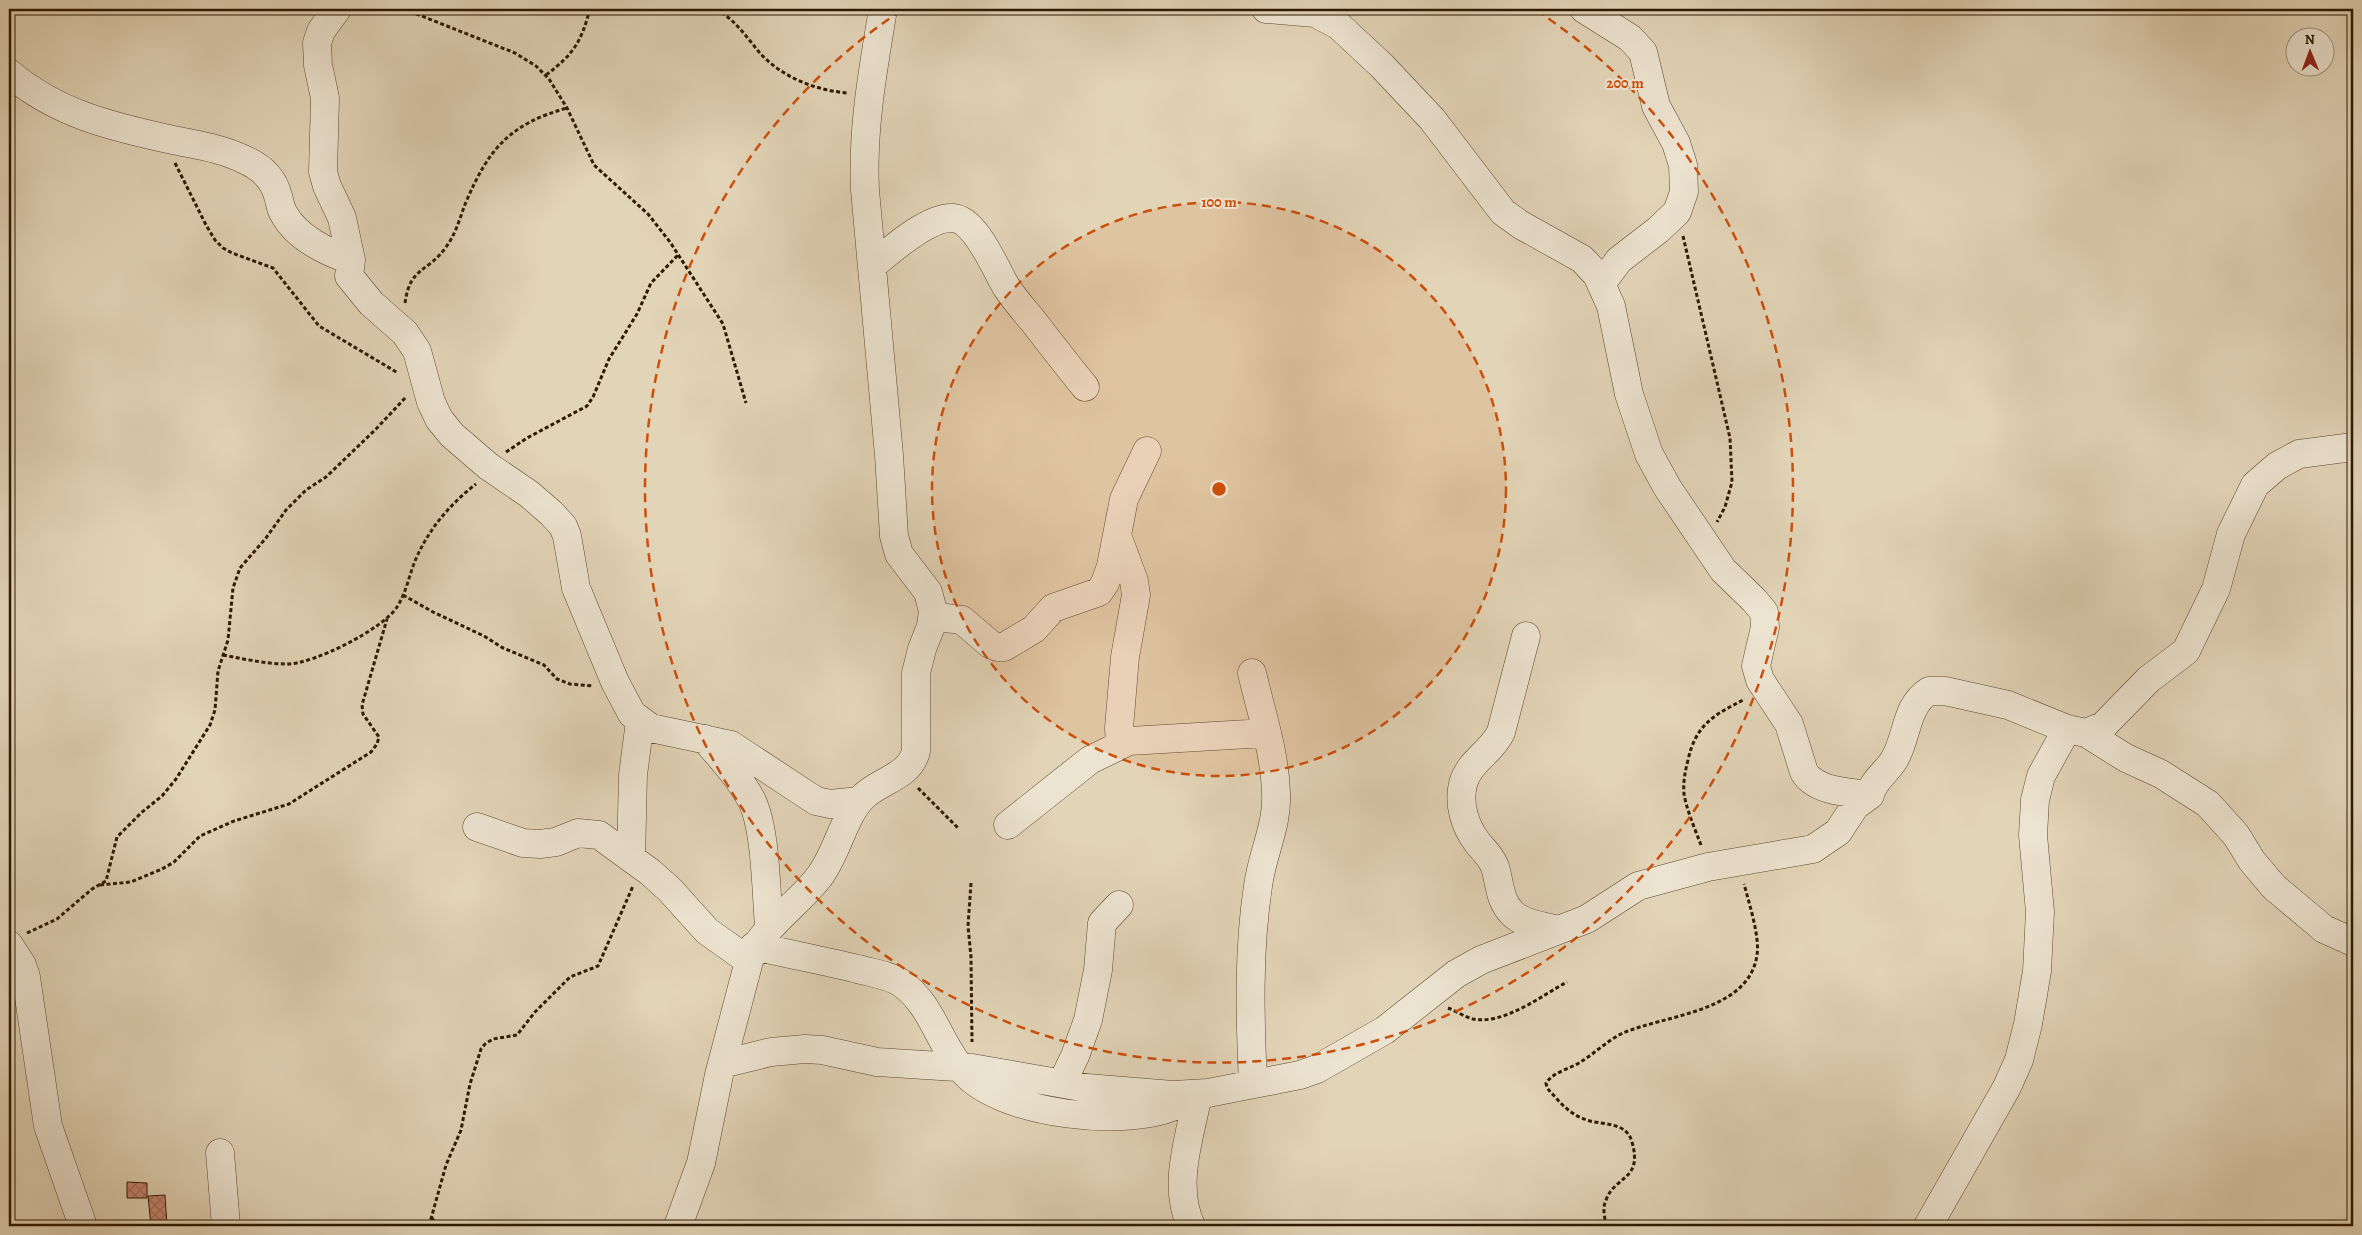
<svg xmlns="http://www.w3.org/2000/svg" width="2362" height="1235" font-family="Alegreya,serif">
<defs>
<pattern id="building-cross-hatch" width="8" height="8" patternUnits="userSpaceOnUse" patternTransform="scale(1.25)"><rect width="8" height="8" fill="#cb8671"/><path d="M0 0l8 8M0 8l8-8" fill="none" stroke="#a56d5b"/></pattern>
</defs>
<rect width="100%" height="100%" fill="#e2d4b7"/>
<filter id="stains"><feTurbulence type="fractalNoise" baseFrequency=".004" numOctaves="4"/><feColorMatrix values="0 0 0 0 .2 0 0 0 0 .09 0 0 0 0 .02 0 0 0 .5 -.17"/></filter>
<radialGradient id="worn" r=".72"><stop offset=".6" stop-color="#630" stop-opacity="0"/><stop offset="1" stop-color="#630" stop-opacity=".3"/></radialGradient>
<path fill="url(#building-cross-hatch)" stroke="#2d1902" d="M 127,1182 L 147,1183 L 147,1198 L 127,1198 Z
M 165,1195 L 167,1226 L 151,1226 L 148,1196 Z"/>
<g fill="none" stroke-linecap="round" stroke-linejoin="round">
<g stroke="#5a482f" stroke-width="29">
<path id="minor" d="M 337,9 L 321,31 L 317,43 L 318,65 L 325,98 L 323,172 L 327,186 L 342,218 L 351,260
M 1266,9 L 1315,13 L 1338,25 L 1382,66 L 1432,119 L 1503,212 L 1521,225 L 1582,259 L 1597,275 L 1611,306 L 1629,394 L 1649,454 L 1667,487 L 1723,570 L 1754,600 L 1764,612 L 1765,627 L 1756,666 L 1760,680 L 1789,724 L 1804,772 C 1816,792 1849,792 1870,795
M 1584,9 L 1630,38 L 1643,52 L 1656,106 L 1676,143 L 1683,165 L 1684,192 L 1677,212 L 1658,230 L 1619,260 L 1602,283
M 9,73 C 57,114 113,127 173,140 C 196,145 221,148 243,159 C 260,166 273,177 278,196 C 280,202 280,208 284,214 C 296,237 328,253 351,260 L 349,276 L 371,303 L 405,333 L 417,351 L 431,402 L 439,419 L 452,435 L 488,466 L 529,494 L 551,513 L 563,526 L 567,536 L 576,588 L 615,682 L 632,714 L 651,728 L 731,745 L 816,801 L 830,804 L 859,801
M 873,265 C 891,250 929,216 953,218 C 977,220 996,271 1007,288 C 1015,300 1024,310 1033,321 C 1050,343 1067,365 1085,387
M 1118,538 L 1134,581 L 1136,595 L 1125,657 L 1119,728 L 1120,744
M 933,620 L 945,618 L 962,620 L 990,644 L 997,647 L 1004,647 L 1034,629 L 1053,608 L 1099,592 L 1105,583 L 1111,566 L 1124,499 L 1147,451
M 1526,636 L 1501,732 C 1492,752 1469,761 1463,784 C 1458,804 1465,826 1477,842 C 1483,850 1491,856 1495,867 C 1500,883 1499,900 1512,913 C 1522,924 1544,926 1558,930
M 1252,673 C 1261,712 1275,753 1276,793 C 1278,825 1262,854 1258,886 C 1248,951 1250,1018 1253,1084
M 2086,733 L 2126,758 L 2161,774 L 2208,804 L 2236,835 L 2252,861 L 2274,887 L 2324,929 L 2353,942
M 705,739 C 721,758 740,778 752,801 C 766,830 766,892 769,926
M 1008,825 L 1090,760 L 1129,741 L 1266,733
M 477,827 L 523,843 L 540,844 L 556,842 L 578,833 L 599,835 L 650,872 L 670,890 L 707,931 L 749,961
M 631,858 L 633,775 L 640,721
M 9,945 L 22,965 L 26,977 L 48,1126 L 83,1226
M 754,946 C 789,954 824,961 858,969 C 872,973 889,975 901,983 C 933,1005 939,1045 964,1072 C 1002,1115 1128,1129 1179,1104
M 722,1064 L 771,1052 L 805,1049 L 822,1050 L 877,1062 L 972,1068 L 1087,1088 L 1173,1095 L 1208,1093 L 1300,1075 L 1317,1069 L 1385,1030 L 1456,974 L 1481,960 L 1587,919 L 1638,886 L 1708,867 L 1813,849 L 1838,832 L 1855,806 L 1870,795 C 1873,780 1886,773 1894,760 C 1908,737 1905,706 1929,691 L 1945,691 L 2008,705 L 2067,729 L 2086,733 L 2103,726 L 2149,679 L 2186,651 L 2216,589 L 2231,534 L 2255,485 L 2277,466 L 2299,454 L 2353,447
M 1062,1083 L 1075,1056 L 1088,1020 L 1098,970 L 1102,923 L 1119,905
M 220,1153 L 226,1226
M 678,1226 L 701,1163 L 719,1075 L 749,961 C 763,925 796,907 819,877 C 837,854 844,815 863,797 C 880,780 910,777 916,751 L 916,673 L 922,649 L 931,626 L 933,611 L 928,592 L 899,554 L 894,536 L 889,455 L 865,190 C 862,128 873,70 883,9
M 1191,1226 C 1172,1184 1190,1137 1198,1094
M 1928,1226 L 2007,1087 L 2019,1060 L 2028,1024 L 2037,971 L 2040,912 L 2033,835 L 2035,800 L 2041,776 L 2067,729"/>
</g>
<path stroke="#2d1902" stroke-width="3" stroke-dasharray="4 2.5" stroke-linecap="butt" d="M 404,9 L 515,53 L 536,66 L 549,79 L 567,108 L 594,165 L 648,214 L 670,242 L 723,324 L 746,403
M 716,9 C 734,19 746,36 759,52 C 781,77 815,90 847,93
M 546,75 C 574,54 581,42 590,9
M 175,163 L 206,225 L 215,240 L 223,248 L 232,253 L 273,268 L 319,326 L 398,373
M 1683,236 L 1730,438 L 1732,482 L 1725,507 L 1717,522
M 405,303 C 410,266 428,273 446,247 C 456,234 460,217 466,202 C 489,148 510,124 567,108
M 506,452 L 527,438 L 587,406 L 593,397 L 609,359 L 637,314 L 651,283 L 678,255
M 403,595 L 433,612 L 484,636 L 503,648 L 544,665 L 557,679 L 570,684 L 593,686
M 223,655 C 244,659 266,664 287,664 C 314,664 383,629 397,607 C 406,593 409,576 415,561 C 428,530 449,505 476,484
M 918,788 L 958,828
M 1701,845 C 1695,829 1687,811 1684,794 C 1683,782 1685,772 1688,760 C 1696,724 1714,715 1745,699
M 971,883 L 968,926 L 971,957 L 972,1042
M 100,885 L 131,882 L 162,869 L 174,862 L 200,836 L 234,821 L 289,804 L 371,752 L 377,744 L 379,737 L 363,714 L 362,705 L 387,619
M 27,933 L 57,919 L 92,889 L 106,881 L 117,837 L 141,813 L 162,796 L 176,779 L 210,725 L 215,710 L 218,671 L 228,640 L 233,588 L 240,568 L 266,538 L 286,510 L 306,490 L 326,477 L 376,429 L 406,397
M 1448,1008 C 1456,1011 1465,1017 1473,1019 C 1504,1025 1541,996 1567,982
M 432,1218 L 437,1226
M 429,1226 L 446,1165 L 461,1130 L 470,1084 L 481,1049 L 485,1044 L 493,1039 L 517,1035 L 535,1012 L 570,977 L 598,966 L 633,886
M 1606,1226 C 1605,1218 1602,1208 1606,1200 C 1615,1175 1643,1181 1632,1142 C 1626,1120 1600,1126 1584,1119 C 1573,1115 1564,1107 1556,1098 C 1552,1093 1547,1090 1546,1083 C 1554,1071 1571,1069 1582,1061 C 1595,1053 1608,1040 1623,1033 C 1665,1015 1749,1012 1757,955 C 1760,937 1749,903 1744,884"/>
<use href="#minor" stroke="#ece3d0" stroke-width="28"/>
</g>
<circle cx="1219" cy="489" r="287" fill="#cc4f0a" fill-opacity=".12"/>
<g fill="none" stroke="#cc4f0a" stroke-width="2.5" stroke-dasharray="9 6">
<circle cx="1219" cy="489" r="287"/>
<path d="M1536 10A574 574 0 1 1 902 10"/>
</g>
<circle cx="1219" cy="489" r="8" fill="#cc4f0a" stroke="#ece3d0" stroke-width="2.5"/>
<g font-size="15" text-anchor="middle" font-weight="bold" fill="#cc4f0a" stroke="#ece3d0" stroke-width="4" stroke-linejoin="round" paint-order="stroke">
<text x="1625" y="88">200 m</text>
<text x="1219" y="207">100 m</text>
</g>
<rect width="2362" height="1235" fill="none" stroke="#e2d4b7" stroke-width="30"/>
<rect x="10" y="10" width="2342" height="1215" fill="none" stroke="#2d1902" stroke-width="2.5"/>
<rect x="15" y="15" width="2332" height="1205" fill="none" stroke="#2d1902"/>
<g transform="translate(2310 52) rotate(359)"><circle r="24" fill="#ece3d0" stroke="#a0927e"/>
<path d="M0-4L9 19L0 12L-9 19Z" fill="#8f2418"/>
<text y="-8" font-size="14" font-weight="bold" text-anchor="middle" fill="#2d1902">N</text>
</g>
<rect width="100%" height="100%" filter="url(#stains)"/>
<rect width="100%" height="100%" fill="url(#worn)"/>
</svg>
